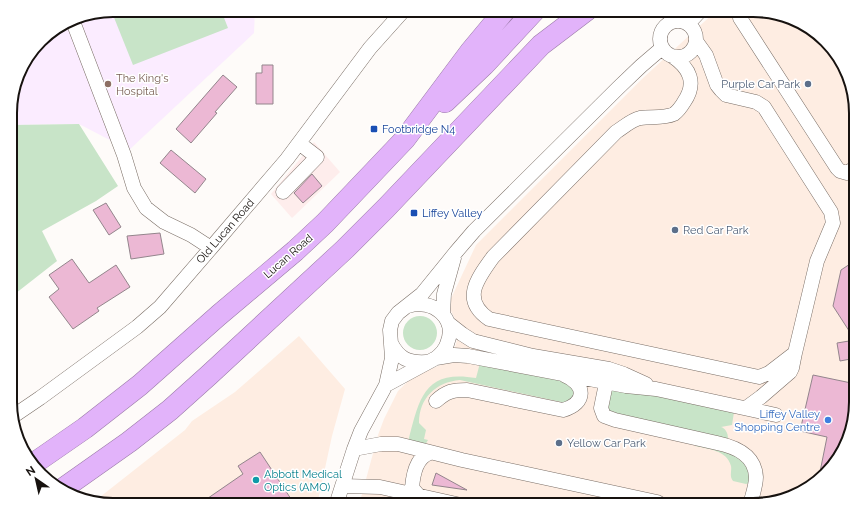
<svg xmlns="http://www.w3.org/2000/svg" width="866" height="515" font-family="Raleway,sans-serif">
<rect width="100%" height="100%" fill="#fefbf9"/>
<path fill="#feede2" d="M 717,10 L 753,10 L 805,24 L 842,61 L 856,106 L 856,408 L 842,454 L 805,491 L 759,505 L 359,505 L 378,435 L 384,419 L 398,391 L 412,377 L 443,364 L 451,354 L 455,347 L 457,340 L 457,323 L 448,305 L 476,245 L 642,79 Z
M 299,336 L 345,389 L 332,436 L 317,505 L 113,505 L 104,503 L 100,497 L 185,430 L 192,421 L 235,392 Z"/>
<path fill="#feedec" d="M 314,142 L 340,172 L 292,218 L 271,194 Z"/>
<path fill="#fbecff" d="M 113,10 L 255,10 L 254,33 L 129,150 L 79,124 L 11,125 L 11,100 L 21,67 L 45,36 L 74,18 Z"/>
<path fill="#c8e4c8" d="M 111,10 L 221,10 L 228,28 L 133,65 Z
M 79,124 L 118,186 L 96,201 L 42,231 L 57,261 L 11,297 L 11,125 Z
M403 333a17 17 0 1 1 34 0a17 17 0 1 1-34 0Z
M 480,363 L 568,382 L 575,388 L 573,398 L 566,403 L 561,402 L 460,380 C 436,382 419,398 419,423 L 426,430 L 424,439 L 428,440 L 425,445 L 408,442 C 419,400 423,369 476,378 Z
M 617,387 L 734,412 L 732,425 L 721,427 C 725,428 728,433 728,438 L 727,439 L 613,414 L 608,410 C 608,398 605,393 617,387 Z
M 695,444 L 723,450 L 742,458 L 750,473 L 749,483 L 746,484 L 733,481 C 729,476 732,471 731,466 C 727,450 708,449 695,446 Z"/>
<path fill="#ecb8d4" stroke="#93858c" d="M 262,65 L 273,65 L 273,104 L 256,104 L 256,73 L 262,73 Z
M 223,75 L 237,87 L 215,112 L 217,113 L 191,143 L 176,129 Z
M 171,150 L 206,179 L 195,193 L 160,163 Z
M 312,174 L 322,186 L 303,203 L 294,193 Z
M 106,203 L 121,227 L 109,235 L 93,210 Z
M 160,233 L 164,254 L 131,259 L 127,236 Z
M 72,259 L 89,283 L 116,265 L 130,287 L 97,308 L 99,311 L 73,329 L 49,297 L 59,289 L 49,275 Z
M 856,260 L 856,358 L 840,361 L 837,343 L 855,340 L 833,306 L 841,270 Z
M 813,375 L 856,384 L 856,408 L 842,454 L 819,477 L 827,437 L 800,431 Z
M 260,452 L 295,505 L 262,505 L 258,498 L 247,505 L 198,505 L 243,474 L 238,466 Z
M 436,473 L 467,490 L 432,485 Z"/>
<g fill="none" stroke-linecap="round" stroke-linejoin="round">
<g stroke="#7a6e66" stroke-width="15">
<path id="minor" d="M 740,10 L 740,18 L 837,168 L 840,171 L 847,173 L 856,167
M 72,19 L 124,155 L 134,188 L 146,208 L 164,222 L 191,235 L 211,248
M660 39a18 18 0 1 1 36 0a18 18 0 1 1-36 0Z
M 688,24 L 701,10
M 672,56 C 690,68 697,83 684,102 C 681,107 678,111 674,114 C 663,119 651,116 640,118 C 631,120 624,127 616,132 L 493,257 C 477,279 461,300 489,319 L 759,377 L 769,373 L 795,353 L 817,261 L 833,223 L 831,212 L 764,107 L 756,102 L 726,95 L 721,90 L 717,85 L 706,55 L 696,41
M 283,192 L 317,157 L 299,143
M 408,306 C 432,298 458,318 447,344 C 445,350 441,354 436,358
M 443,314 L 444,294 L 454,258
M 448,323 L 462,334 L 473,341 L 533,356 L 609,369 L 624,374 L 646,384
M 391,343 C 399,359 409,363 426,362
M 609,369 L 601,408 L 604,416 L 615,420 L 717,443 C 736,447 755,455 756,477 C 756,486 752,496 750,505
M 386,385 L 436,358 L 454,355 L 468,356 L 626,386 L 656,389 L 776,415
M 436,401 C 447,391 453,390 467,390 L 563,410 C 587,403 586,384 564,375
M 746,408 L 761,397 L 790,372 L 792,368 L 795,353
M 12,417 L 40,398 L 137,327 L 160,307 L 211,248 L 287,159 L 370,48 L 404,10
M 354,449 L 381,444 L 398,444 L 462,460 L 657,502 L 662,505
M 343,486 L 380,487 L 461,505
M 420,497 L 412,488 C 413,475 416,457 430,453
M 336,505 L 354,449 L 361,431 L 386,385 L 392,358 L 390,330 L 392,321 L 398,313 L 422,294 L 456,252 L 474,231 L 618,88 L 641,66 L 662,48"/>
</g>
<g stroke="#9b7ba8" stroke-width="22">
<path id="highway" d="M 445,102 L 484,65 L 535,10
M 33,464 L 85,428 L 140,385 L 219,315 L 295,251 L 325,223 L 405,139 L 470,52 L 505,10
M 61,490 L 129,442 L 170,410 L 209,375 L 345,249 L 386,208 L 541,45 L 587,10"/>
</g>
<use href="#minor" stroke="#fff" stroke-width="14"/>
<use href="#highway" stroke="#e2b3fa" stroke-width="21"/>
</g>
<circle fill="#8d6e63" stroke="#fff" stroke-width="1.5" cx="108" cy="84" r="4"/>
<g fill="#5c6f8a" stroke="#fff" stroke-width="1.5">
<circle cx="808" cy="84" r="4"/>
<circle cx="675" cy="230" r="4"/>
<circle cx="559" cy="443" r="4"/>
</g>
<g fill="#1a4fb4" stroke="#fff" stroke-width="1.5">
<rect x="370" y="125" width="8" height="8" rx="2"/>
<rect x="410" y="209" width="8" height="8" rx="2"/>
</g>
<circle fill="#3f7fe0" stroke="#fff" stroke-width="1.5" cx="828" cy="420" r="4"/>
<circle fill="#0f9aa8" stroke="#fff" stroke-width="1.5" cx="256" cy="480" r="4"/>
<g text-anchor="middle" stroke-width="3" stroke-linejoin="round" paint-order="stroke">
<g font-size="11" fill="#785e54" stroke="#fff" text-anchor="start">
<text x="116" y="82">The King's<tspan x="116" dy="13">Hospital</tspan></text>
</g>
<g font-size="11" fill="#4e5e75" stroke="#fff" text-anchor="start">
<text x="800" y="88" text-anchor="end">Purple Car Park</text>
<text x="683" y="234">Red Car Park</text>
<text x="567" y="447">Yellow Car Park</text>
</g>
<g font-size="11" fill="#164399" stroke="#fff" text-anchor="start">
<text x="382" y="133">Footbridge N4</text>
<text x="422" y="217">Liffey Valley</text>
</g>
<g font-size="11" fill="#17120f" stroke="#fff">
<text transform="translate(225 231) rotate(-49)" y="4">Old Lucan Road</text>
<text transform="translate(288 256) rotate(-41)" y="4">Lucan Road</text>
</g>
<g font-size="11" fill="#366cbe" stroke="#fff" text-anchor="end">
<text x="820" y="418">Liffey Valley<tspan x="820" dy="13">Shopping Centre</tspan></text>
</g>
<g font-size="11" fill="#0d838f" stroke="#fff" text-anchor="start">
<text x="264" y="478">Abbott Medical<tspan x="264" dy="13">Optics (AMO)</tspan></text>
</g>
</g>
<path d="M0 0H866V515H0ZM113 17H753A96 96 0 0 1 849 113V402A96 96 0 0 1 753 498H113A96 96 0 0 1 17 402V113A96 96 0 0 1 113 17Z" fill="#fff" fill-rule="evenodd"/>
<path fill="none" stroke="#17120f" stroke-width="2" d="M113 17H753A96 96 0 0 1 849 113V402A96 96 0 0 1 753 498H113A96 96 0 0 1 17 402V113A96 96 0 0 1 113 17Z"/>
<g transform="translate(36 479) rotate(326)" stroke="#ffffff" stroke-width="3" paint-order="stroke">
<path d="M0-3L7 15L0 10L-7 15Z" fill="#17120f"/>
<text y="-6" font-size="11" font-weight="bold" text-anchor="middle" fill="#17120f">N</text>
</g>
</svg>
